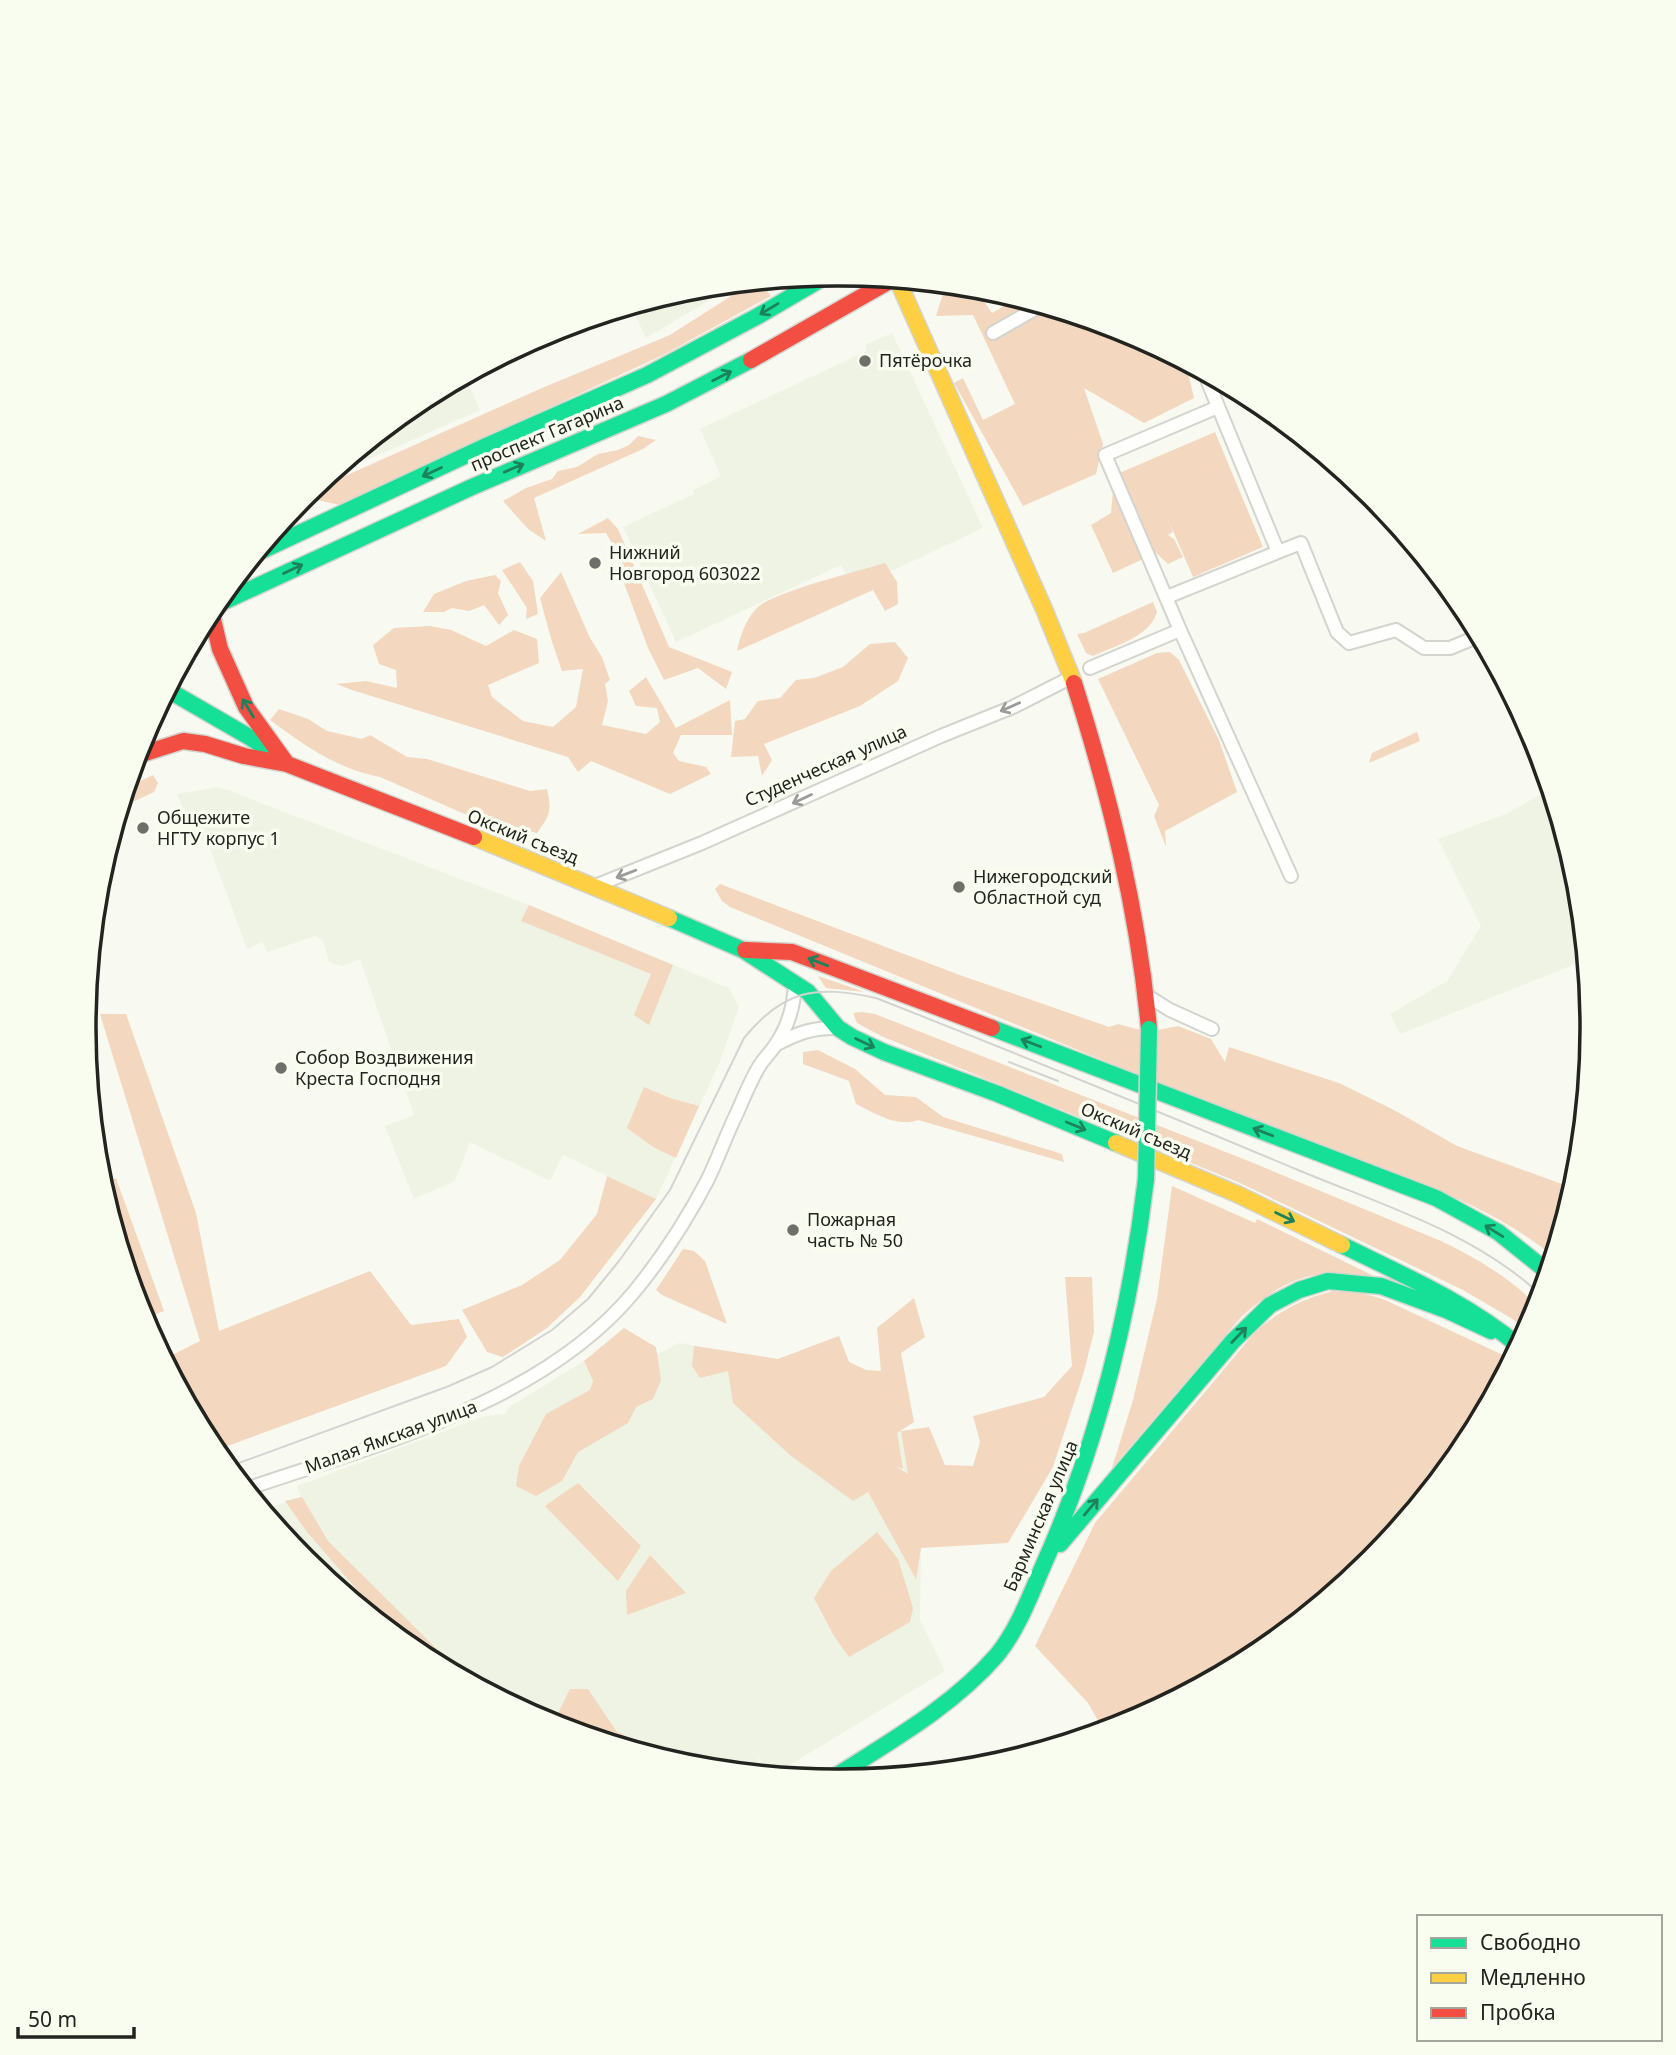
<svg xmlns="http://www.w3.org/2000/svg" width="1676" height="2055" font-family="'Noto Sans',sans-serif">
<rect width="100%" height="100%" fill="#f8faf2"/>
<path fill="#eef3e3" d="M 738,283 L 646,338 L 631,306 L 691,288 Z
M 892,333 L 983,528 L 853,589 L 841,565 L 676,642 L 623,527 L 694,494 L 693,490 L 721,476 L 700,429 L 867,351 L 865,345 Z
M 465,376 L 480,410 L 358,464 L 354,454 L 419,400 Z
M 219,787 L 529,905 L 729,988 L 739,1007 L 719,1064 L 656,1199 L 563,1155 L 550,1181 L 470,1142 L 455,1181 L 414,1199 L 385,1126 L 414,1115 L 360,959 L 342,966 L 329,962 L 323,941 L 315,936 L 268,952 L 262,942 L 247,949 L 208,843 L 194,837 L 177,794 Z
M 1550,789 L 1578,881 L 1585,960 L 1400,1034 L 1390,1014 L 1447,981 L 1481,926 L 1438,839 L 1506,814 Z
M 839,1336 L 849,1362 L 866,1370 L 901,1431 L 921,1548 L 920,1620 L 945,1671 L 773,1775 L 769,1775 L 754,1751 L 766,1774 L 691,1767 L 549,1724 L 419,1654 L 341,1590 L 274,1506 L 301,1497 L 297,1486 L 485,1416 L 505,1414 L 511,1406 L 584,1361 L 593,1381 L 591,1389 L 679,1343 L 778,1359 Z"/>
<path fill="#f3d7be" d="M 760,281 L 771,296 L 663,355 L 340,505 L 303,497 L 307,493 L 542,388 L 670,335 L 753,282 Z
M 946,284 L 974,287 L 992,313 L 1018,298 L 1127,331 L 1186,363 L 1194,398 L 1144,423 L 1084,388 L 1103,444 L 1096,474 L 1023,506 L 954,383 L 963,378 L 983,420 L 1015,404 L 973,315 L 936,316 Z
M 1215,432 L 1263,547 L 1193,577 L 1167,517 L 1173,532 L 1168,535 L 1174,539 L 1183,557 L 1168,564 L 1156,553 L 1113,573 L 1091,525 L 1111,513 L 1113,491 L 1126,481 L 1120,482 L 1117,474 Z
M 638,436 L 656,440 L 643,449 L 534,498 L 546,541 L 528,529 L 503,501 L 526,488 L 552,479 L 558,471 L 577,467 L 598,454 L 618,450 L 629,445 Z
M 608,518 L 618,529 L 669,647 L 732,672 L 726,689 L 698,668 L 664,680 L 648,648 L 624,583 L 622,561 L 606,533 L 578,534 Z
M 520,562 L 533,581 L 538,614 L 526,619 L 527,608 L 502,570 Z
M 885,563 L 897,582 L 898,604 L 885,611 L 873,590 L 737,651 C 740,636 746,619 757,608 C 772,592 860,571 885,563 Z
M 561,572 L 590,638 L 602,657 L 610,680 L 605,684 L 608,701 L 602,725 L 646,734 L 660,722 L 657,708 L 636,706 L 629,691 L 646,677 L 676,728 L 730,700 L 732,735 L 681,735 L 673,753 L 679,761 L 706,767 L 711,774 L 670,794 L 591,761 L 578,772 L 568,757 L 352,690 L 336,684 L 366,681 L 397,688 L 396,670 L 379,664 L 373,645 L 394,628 L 430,626 L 451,630 L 486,646 L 514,630 L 537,639 L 539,663 L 488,685 L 492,697 L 523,721 L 553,727 L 576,707 L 583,669 L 562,671 L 552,642 L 540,598 Z
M 495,575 L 501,581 L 498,593 L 508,615 L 499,625 L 484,605 L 469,611 L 452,608 L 444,612 L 423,612 L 434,594 L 466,581 Z
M 1153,602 L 1157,612 C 1150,637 1114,646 1093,656 L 1086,653 L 1077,634 L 1084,633 Z
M 895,642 L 908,658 L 898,681 L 860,706 L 764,744 L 772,760 L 762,776 L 758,756 L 731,757 L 735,721 L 745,719 L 758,701 L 780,698 L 796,680 L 814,678 L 843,667 L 870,644 Z
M 1170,652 L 1179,660 L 1219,740 L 1237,792 L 1165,831 L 1166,847 L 1154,816 L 1159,805 L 1098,679 L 1157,653 Z
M 279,709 L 308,719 L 327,731 L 362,739 L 370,735 L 407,757 L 427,759 L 530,791 L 547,789 C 552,811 550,815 537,833 L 496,822 L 476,819 L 380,777 C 337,769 304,745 270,720 Z
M 1417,732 L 1420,741 L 1369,763 L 1372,753 Z
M 153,775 L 158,783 L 154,792 L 120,808 L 126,788 Z
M 720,884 L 957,974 L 1109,1027 L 1118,1024 L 1148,1032 L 1178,1026 L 1211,1039 L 1225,1062 L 1229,1047 L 1339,1083 L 1394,1110 L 1457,1146 L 1573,1188 L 1553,1256 C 1522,1231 1489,1213 1453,1197 L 1178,1091 L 730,907 L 722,901 L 715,889 Z
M 529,905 L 673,965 L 649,1025 L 634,1015 L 651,974 L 521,921 Z
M 818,976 L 865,992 L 826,988 Z
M 862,1012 L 875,1014 L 1251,1162 L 1441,1241 C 1476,1258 1511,1278 1537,1306 L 1526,1333 L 1514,1320 L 1463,1290 L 1240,1183 L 881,1036 L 857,1023 L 853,1013 Z
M 100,1014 L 126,1014 L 196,1213 L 219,1331 L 370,1271 L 411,1325 L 459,1319 L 467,1337 L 446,1366 L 222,1448 L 202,1429 L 164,1359 L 200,1341 Z
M 818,1050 L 855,1069 L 885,1095 L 916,1097 L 943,1117 L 1062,1154 L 1064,1162 L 918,1120 C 898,1128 874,1113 856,1104 L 849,1081 L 803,1064 L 803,1052 Z
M 644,1087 L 670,1098 L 699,1106 L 676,1158 L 653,1147 L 627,1128 Z
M 607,1176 L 656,1199 L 580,1297 L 547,1328 L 503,1357 L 487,1352 L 462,1310 L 522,1285 L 560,1260 L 597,1214 Z
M 116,1178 L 164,1311 L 143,1319 L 101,1184 Z
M 1172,1186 L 1255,1223 L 1257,1219 L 1378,1278 C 1315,1268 1290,1274 1242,1316 L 1112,1468 L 1133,1400 L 1157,1299 Z
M 683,1249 L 694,1251 L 705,1261 L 727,1324 L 662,1295 L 656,1290 Z
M 1065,1277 L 1092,1277 L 1094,1332 L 1083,1375 L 1053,1467 L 1008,1543 L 921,1548 L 916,1579 L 868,1492 L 853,1501 L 790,1455 L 733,1403 L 728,1371 L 700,1378 L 692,1366 L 694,1346 L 778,1359 L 839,1336 L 849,1362 L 866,1370 L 881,1371 L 877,1328 L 914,1298 L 925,1337 L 901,1353 L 914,1422 L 897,1433 L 903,1469 L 895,1466 L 908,1474 L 901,1431 L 929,1427 L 945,1465 L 973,1466 L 980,1442 L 973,1416 L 1044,1397 L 1072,1366 Z
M 1333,1291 L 1361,1293 L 1383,1299 L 1505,1356 L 1510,1362 L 1465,1447 L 1371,1561 L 1257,1655 L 1126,1724 L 1104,1731 L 1088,1703 L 1035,1646 L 1095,1523 L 1256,1331 C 1283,1309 1300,1300 1333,1291 Z
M 624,1328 L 656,1347 L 661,1380 L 653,1399 L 636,1407 L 628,1423 L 578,1452 L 562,1481 L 536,1496 L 516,1486 L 519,1466 L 546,1414 L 590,1390 L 593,1381 L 584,1361 Z
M 578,1483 L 641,1546 L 618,1581 L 545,1506 Z
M 302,1497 L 328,1541 L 460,1672 L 459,1676 L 419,1654 L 398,1637 L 307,1532 L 285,1501 Z
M 877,1532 L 898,1559 L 913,1608 L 910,1622 L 849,1657 L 834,1636 L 814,1598 L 831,1571 Z
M 298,1535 L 312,1566 L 287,1539 Z
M 650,1555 L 686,1593 L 627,1615 L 626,1591 Z
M 570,1689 L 588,1689 L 617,1732 L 626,1736 L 634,1750 L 569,1730 L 556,1717 Z"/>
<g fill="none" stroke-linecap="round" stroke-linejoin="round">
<g stroke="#d3d4ce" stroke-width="16">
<path id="street" d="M 993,333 L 1042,305
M 1209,375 L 1208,382 L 1278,552 L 1301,543 L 1337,632 L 1349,643 L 1396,630 L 1424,648 L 1450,648 L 1479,636
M 1218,407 L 1105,455 L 1180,630 L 1291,876
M 1167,597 L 1278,552
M 1090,668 L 1180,630
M 595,886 L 702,843 L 941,736 L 1013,707 L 1072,677
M 1146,995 L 1170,1010 L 1212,1029
M 777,1044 C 798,1033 814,1027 838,1028
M 246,1489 C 378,1444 542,1403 634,1292 C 662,1258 687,1219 707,1181 C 718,1159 726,1135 737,1113 C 744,1097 751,1079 760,1065 C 765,1057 772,1051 776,1044 C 789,1025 794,1005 795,984"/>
</g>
<g stroke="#d3d4ce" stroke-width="19">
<path id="fast" d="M 257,553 L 486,446 L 647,375 L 758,316 L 828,275
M 207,617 L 223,602 L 472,487 L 666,404 L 751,360
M 168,690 L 251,738 L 275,755
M 669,918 L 743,950 L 808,992 L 838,1028 L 852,1037 L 884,1052 L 998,1094 L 1116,1143
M 992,1028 L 1436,1198 L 1498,1232 L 1548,1272
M 1342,1245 C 1403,1275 1466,1302 1519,1346
M 1060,1544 L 1233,1341 L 1270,1305 L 1299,1290 L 1328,1281 L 1381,1286 L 1446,1310 L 1491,1331
M 828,1781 C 887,1743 951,1708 997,1655 C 1018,1629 1030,1596 1043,1566 C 1099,1442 1130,1314 1146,1179"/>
</g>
<g stroke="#d3d4ce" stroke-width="19">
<path id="slow" d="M 897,279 L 1044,609 L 1074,683
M 474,837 L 669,918
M 1116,1143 L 1237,1194 L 1342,1245"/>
</g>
<g stroke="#d3d4ce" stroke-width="19">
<path id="jam" d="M 751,360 L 893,279
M 211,611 L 220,649 L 246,707 L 287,764
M 1074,683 C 1110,797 1138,910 1149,1029
M 136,756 L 183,741 L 205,744 L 244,756 L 287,764 L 474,837
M 745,950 L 792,952 L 992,1028"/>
</g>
<use href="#street" stroke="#fefefd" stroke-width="12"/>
<use href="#fast" stroke="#16e098" stroke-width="16"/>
<use href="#slow" stroke="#ffcf43" stroke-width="16"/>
<use href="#jam" stroke="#f24e42" stroke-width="16"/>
<path stroke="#d3d4d1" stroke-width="2" d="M 1009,1062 L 1058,1081
M 228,1467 L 449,1386 L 492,1367 L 552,1330 L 588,1299 L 619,1261 L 670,1190 L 744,1038 C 784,989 816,985 876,998 C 1018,1054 1158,1111 1298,1170 C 1382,1205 1473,1232 1541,1295"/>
<g stroke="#d3d4ce" stroke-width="19" stroke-linecap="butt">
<path id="fast-bridge" d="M 1146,1179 L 1149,1029"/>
</g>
<use href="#fast-bridge" stroke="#16e098" stroke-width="16"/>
</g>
<defs><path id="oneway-shaft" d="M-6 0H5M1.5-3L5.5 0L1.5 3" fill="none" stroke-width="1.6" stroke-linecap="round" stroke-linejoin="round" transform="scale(1.75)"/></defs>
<g stroke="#1c825c">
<use href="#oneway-shaft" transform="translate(769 309) rotate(149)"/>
<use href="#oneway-shaft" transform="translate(722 376) rotate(-27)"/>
<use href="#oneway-shaft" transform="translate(514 468) rotate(-23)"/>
<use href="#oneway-shaft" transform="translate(432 472) rotate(155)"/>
<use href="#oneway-shaft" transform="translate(293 569) rotate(-25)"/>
<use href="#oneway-shaft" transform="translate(248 708) rotate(-121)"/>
<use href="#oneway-shaft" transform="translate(818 962) rotate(-159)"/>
<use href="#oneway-shaft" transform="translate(865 1043) rotate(25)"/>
<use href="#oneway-shaft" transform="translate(1031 1043) rotate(-159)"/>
<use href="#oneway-shaft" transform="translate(1076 1126) rotate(22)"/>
<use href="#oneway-shaft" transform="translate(1263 1132) rotate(-159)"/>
<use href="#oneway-shaft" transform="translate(1285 1217) rotate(26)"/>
<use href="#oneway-shaft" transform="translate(1494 1231) rotate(-148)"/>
<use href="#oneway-shaft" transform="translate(1239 1335) rotate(-46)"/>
<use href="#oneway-shaft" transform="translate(1091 1507) rotate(-50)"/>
</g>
<g stroke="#9b9c99">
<use href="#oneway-shaft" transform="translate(1010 707) rotate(156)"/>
<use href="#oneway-shaft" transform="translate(802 799) rotate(155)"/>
<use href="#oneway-shaft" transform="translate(626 874) rotate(159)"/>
</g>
<g fill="#6e6f69" stroke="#f9fdef" stroke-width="2.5">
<circle cx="865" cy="361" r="7"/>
<circle cx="595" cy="563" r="7"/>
<circle cx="143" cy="828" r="7"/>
<circle cx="959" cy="887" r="7"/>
<circle cx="281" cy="1068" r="7"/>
<circle cx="793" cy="1230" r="7"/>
</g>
<g text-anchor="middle" stroke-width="7" stroke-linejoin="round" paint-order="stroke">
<g font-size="18" fill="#23241f" stroke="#f9fdef" text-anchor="start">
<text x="879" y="367">Пятёрочка</text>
<text x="609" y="559">Нижний<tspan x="609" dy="21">Новгород 603022</tspan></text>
<text x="157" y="824">Общежите<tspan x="157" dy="21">НГТУ корпус 1</tspan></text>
<text x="973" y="883">Нижегородский<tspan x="973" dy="21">Областной суд</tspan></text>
<text x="295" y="1064">Собор Воздвижения<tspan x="295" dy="21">Креста Господня</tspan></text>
<text x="807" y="1226">Пожарная<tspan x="807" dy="21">часть № 50</tspan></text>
</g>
<g font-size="18" fill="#23241f" stroke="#f9fdef">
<text transform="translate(547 434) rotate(-23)" y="6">проспект Гагарина</text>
<text transform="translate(826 766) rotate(-24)" y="6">Студенческая улица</text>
<text transform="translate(523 837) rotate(22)" y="6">Окский съезд</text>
<text transform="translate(1136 1131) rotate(23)" y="6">Окский съезд</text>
<text transform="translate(391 1437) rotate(-20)" y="6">Малая Ямская улица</text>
<text transform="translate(1041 1516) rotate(-67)" y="6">Барминская улица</text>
</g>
</g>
<path d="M0 0H1676V2055H0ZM837 286H839A741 741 0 0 1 1580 1027V1028A741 741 0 0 1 839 1769H837A741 741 0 0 1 96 1028V1027A741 741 0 0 1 837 286Z" fill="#f9fdef" fill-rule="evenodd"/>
<path fill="none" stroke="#23241f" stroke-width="3.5" d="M837 286H839A741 741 0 0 1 1580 1027V1028A741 741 0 0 1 839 1769H837A741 741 0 0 1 96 1028V1027A741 741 0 0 1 837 286Z"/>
<rect x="1417" y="1915" width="245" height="126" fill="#f9fdef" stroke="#a3a69c" stroke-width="2"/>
<rect x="1431" y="1938" width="35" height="10" fill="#16e098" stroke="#a3a69c" stroke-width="2"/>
<text x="1480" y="1950" font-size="21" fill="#23241f">Свободно</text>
<rect x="1431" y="1973" width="35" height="10" fill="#ffcf43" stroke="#a3a69c" stroke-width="2"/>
<text x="1480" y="1985" font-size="21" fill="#23241f">Медленно</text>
<rect x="1431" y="2008" width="35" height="10" fill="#f24e42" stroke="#a3a69c" stroke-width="2"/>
<text x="1480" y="2020" font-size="21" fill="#23241f">Пробка</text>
<path d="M18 2027v10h116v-10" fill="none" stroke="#23241f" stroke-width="3.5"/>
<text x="28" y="2027" font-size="21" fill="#23241f" stroke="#f9fdef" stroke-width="5" paint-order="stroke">50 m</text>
</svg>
